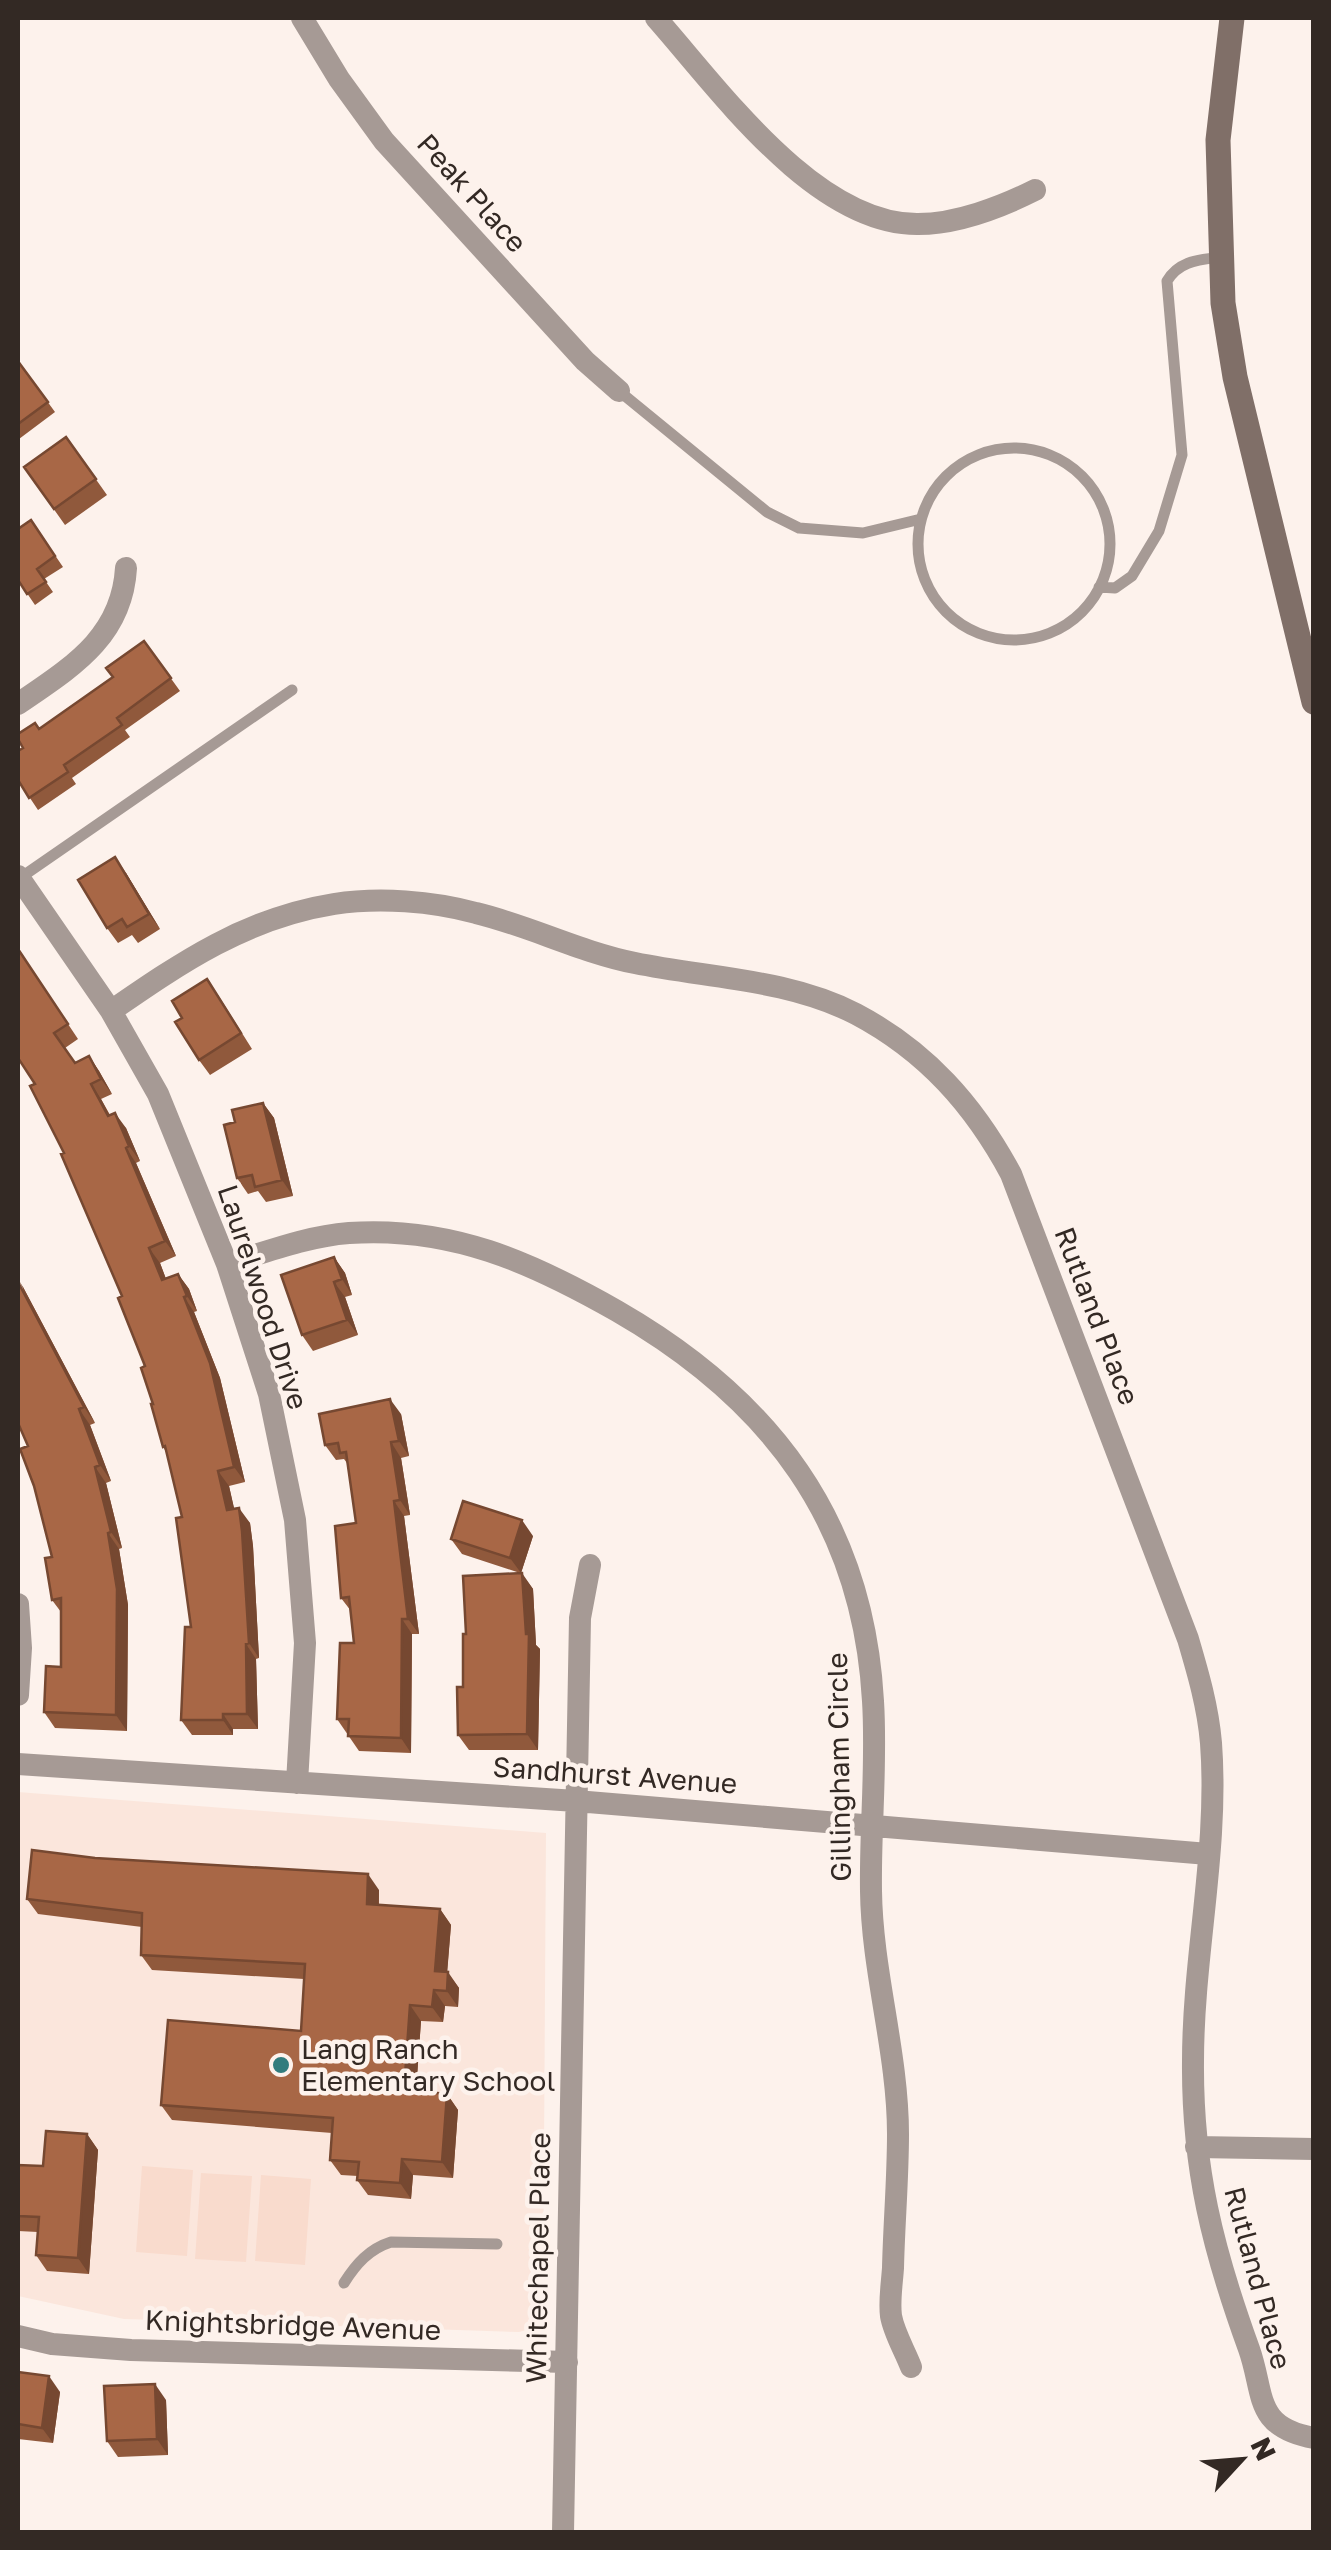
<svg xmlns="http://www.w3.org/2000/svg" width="1331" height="2550" font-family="'Golos Text',sans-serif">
<rect width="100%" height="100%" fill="#fdf2ec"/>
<path fill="#fbe6dc" d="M 18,1792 L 546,1833 L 543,2314 L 531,2329 L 519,2332 L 124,2319 L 18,2296 Z"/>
<path fill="#f9dbcd" d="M 142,2166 L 193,2170 L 187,2256 L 136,2252 Z
M 201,2173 L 252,2176 L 246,2262 L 195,2259 Z
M 261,2175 L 311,2179 L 305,2265 L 255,2261 Z"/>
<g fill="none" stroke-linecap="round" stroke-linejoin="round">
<path stroke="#a69a95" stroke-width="11" d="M 619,391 L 767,512 L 799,528 L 863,533 L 921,519
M918 544a96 96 0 1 1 192 0a96 96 0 1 1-192 0Z
M 1099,587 L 1115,588 L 1132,576 L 1159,531 L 1182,455 L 1167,281 C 1179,261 1198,260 1220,257
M 20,878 L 292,690
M 344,2283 C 356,2264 369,2249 391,2242 L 497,2244"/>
<path stroke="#a69a95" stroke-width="22" d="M 302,18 L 339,79 L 384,141 L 585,361 L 619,391
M 656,18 C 718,88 815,225 918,224 C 956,224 1001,207 1035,190
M 18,704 C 70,668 122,638 126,568
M 18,876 L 111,1011 L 158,1094 L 227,1264 L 269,1394 L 295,1520 L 305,1643 L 297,1783
M 111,1011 C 182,962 246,918 334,904 C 379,897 432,901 476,913 C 530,926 580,952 635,963 C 708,978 788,979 856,1014 C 926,1051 974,1105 1011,1174 L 1188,1639 C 1198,1673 1208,1707 1211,1743 C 1219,1849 1193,1955 1193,2061 C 1192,2168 1213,2250 1249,2349 C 1265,2394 1253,2427 1314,2438
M 227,1264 C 266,1252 308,1236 349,1233 C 451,1226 531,1262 617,1311 C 770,1399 863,1521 873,1701 C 877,1765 870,1827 871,1891 C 872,1972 898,2053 898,2134 C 898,2179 894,2224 893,2268 C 892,2283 889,2301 891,2316 C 894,2333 905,2351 911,2367
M 18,1604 L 21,1648 L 18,1695
M 18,1764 L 576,1801 L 1208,1854
M 1196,2147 L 1314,2149
M 18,2336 L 52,2344 L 131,2350 L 567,2362
M 563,2532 L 580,1618 L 590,1565"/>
<path stroke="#806f68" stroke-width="25" d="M 1232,18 L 1218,140 L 1223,303 L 1235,377 L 1314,702"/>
</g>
<path fill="#90593c" d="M 20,364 L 55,412 L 19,439 L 18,437 L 18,366 Z
M 66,437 L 107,495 L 65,525 L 24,467 Z
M 31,520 L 63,567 L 44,579 L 53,592 L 35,605 L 18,580 Z
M 144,641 L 180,691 L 125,730 L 130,737 L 72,778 L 76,784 L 38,810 L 18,780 L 23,748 L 39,729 L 113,677 Z
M 126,873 L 160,929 L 138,943 L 132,935 L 118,943 L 107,928 Z
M 18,949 L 78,1039 L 65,1048 L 75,1063 L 89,1056 L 99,1071 L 112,1094 L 101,1099 L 110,1115 L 126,1128 L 140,1161 L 136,1163 L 176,1256 L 160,1263 L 166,1279 L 178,1274 L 189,1289 L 197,1311 L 194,1312 L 220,1378 L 245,1482 L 229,1486 L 234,1509 L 250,1523 L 253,1546 L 259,1658 L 256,1659 L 258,1729 L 233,1729 L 233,1735 L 192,1735 L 181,1720 L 191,1627 L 182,1517 L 167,1453 L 163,1447 L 145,1366 L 122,1296 L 35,1084 Z
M 218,995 L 252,1049 L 210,1075 L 199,1060 Z
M 263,1103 L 274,1118 L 293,1196 L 266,1202 L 258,1191 L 248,1194 L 237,1178 L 235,1122 Z
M 334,1257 L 345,1273 L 352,1295 L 345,1297 L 358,1335 L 313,1351 L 302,1335 Z
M 23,1287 L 95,1423 L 90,1425 L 111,1481 L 106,1483 L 122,1548 L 119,1549 L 128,1605 L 127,1731 L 55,1728 L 44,1712 L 61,1667 L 61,1612 L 52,1600 L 52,1557 L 28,1446 Z
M 401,1414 L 409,1456 L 401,1458 L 410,1515 L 404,1516 L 419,1634 L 412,1634 L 411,1753 L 359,1751 L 337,1719 L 354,1643 L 351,1611 L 341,1598 L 356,1523 L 347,1463 L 344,1459 L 336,1460 L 325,1445 Z
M 533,1536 L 521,1573 L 533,1589 L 536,1645 L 540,1649 L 538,1750 L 469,1750 L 458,1735 L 463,1687 L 466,1634 L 520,1573 L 462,1554 L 451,1539 Z
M 379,1890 L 379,1905 L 440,1909 L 451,1925 L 447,1972 L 459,1988 L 458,2007 L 445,2006 L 443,2022 L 421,2021 L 416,2091 L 447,2094 L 458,2110 L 453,2178 L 413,2175 L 411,2199 L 368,2195 L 357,2180 L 358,2176 L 341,2175 L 330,2160 L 332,2133 L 172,2120 L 161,2105 L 301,2031 L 304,1979 L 152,1970 L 141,1955 L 142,1927 L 38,1914 L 27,1899 Z
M 87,2134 L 98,2150 L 89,2274 L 47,2271 L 36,2255 L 38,2232 L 18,2231 L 18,2165 L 43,2166 Z
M 18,2372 L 60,2392 L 53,2443 L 18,2439 Z
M 166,2400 L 168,2455 L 118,2457 L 107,2441 Z"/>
<path fill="#764831" d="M 115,857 L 126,873 L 160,929 L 149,914 Z
M 89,1056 L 99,1071 L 112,1094 L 101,1079 Z
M 91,1084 L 101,1099 L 118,1131 L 108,1116 Z
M 263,1103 L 274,1118 L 293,1196 L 282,1180 Z
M 115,1113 L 126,1128 L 140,1161 L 129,1146 Z
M 126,1148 L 136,1163 L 176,1256 L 165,1241 Z
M 149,1248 L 160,1263 L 172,1295 L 162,1280 Z
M 334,1257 L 345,1273 L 352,1295 L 342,1279 Z
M 178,1274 L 189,1289 L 197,1311 L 187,1296 Z
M 18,1279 L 23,1287 L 95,1423 L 84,1407 Z
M 334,1282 L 345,1297 L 358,1335 L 347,1320 Z
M 184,1297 L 194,1312 L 220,1378 L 245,1482 L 234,1467 Z
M 390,1399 L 401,1414 L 409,1456 L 399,1441 Z
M 79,1409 L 90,1425 L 111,1481 L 100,1465 Z
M 391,1442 L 401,1458 L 410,1515 L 400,1500 Z
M 95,1467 L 106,1483 L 122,1548 L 111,1532 Z
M 218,1471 L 229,1486 L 238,1525 L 227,1510 Z
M 394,1501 L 404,1516 L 419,1634 L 408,1619 Z
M 239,1508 L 250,1523 L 253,1546 L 259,1658 L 249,1643 Z
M 522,1520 L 533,1536 L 521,1573 L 510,1558 Z
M 108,1533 L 119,1549 L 128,1605 L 127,1731 L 116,1715 Z
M 522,1573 L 533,1589 L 536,1645 L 540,1649 L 538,1750 L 527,1734 L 526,1634 Z
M 402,1619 L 412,1634 L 411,1753 L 401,1738 Z
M 246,1644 L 256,1659 L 258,1729 L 247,1714 Z
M 223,1714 L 233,1729 L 233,1735 L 223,1720 Z
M 368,1874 L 379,1890 L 378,1920 L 367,1904 Z
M 440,1909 L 451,1925 L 446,1987 L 435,1971 Z
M 448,1972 L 459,1988 L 458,2007 L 447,1991 Z
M 434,1990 L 445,2006 L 443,2022 L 432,2007 Z
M 410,2005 L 421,2021 L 415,2106 L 404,2090 Z
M 447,2094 L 458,2110 L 453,2178 L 442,2162 Z
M 87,2134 L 98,2150 L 89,2274 L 78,2258 Z
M 402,2159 L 413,2175 L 411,2199 L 400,2183 Z
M 49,2376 L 60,2392 L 53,2443 L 42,2428 Z
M 155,2384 L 166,2400 L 168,2455 L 157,2439 Z"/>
<path fill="#a86746" stroke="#764831" stroke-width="2.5" d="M 20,364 L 48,402 L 18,424 L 18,366 Z
M 66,437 L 96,479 L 54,509 L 24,467 Z
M 31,520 L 55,556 L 37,569 L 46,582 L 27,594 L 18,580 L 18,529 Z
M 144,641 L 171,678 L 117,718 L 122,725 L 64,765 L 68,772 L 29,798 L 18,780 L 18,751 L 23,748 L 18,739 L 18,734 L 35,723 L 39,729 L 113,677 L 106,668 Z
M 115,857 L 149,914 L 127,927 L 122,919 L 107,928 L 78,880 Z
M 18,949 L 68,1024 L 54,1033 L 75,1063 L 89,1056 L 101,1079 L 91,1084 L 108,1116 L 115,1113 L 129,1146 L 126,1148 L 165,1241 L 149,1248 L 162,1280 L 178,1274 L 187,1296 L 184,1297 L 210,1363 L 234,1467 L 218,1471 L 227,1510 L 239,1508 L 242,1531 L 249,1643 L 246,1644 L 247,1714 L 223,1714 L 223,1720 L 181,1720 L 185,1627 L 191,1627 L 176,1518 L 182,1517 L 165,1446 L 163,1447 L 151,1404 L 153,1404 L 141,1368 L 145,1366 L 118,1298 L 122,1296 L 61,1154 L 64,1153 L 30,1086 L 35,1084 L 18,1058 Z
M 207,979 L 241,1033 L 199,1060 L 175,1022 L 182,1018 L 172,1001 Z
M 263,1103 L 282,1180 L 255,1187 L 252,1175 L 237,1178 L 224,1125 L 235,1122 L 232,1110 Z
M 334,1257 L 342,1279 L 334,1282 L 347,1320 L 302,1335 L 281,1275 Z
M 18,1282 L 84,1407 L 79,1409 L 100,1465 L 95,1467 L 111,1532 L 108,1533 L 117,1589 L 116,1715 L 44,1712 L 46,1666 L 61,1667 L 61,1598 L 52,1600 L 45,1558 L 52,1557 L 34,1486 L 20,1449 L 28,1446 L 18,1423 Z
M 390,1399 L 399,1441 L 391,1442 L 400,1500 L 394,1501 L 408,1619 L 402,1619 L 401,1738 L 348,1736 L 349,1719 L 337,1719 L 340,1643 L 354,1643 L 349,1597 L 341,1598 L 335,1526 L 356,1523 L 346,1452 L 340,1453 L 338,1443 L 325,1445 L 319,1414 Z
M 463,1501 L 522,1520 L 510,1558 L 451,1539 Z
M 522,1573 L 526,1634 L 529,1634 L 527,1734 L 458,1735 L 457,1687 L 463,1687 L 463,1634 L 466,1634 L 463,1576 Z
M 32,1850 L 95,1858 L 368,1874 L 367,1904 L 440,1909 L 435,1971 L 448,1972 L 447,1991 L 434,1990 L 432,2007 L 410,2005 L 404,2090 L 447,2094 L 442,2162 L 402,2159 L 400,2183 L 357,2180 L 359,2162 L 330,2160 L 333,2118 L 161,2105 L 168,2020 L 301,2031 L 305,1964 L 141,1955 L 142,1913 L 27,1899 Z
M 46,2131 L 87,2134 L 78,2258 L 36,2255 L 39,2217 L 18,2216 L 18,2165 L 43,2166 Z
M 18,2372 L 49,2376 L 42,2428 L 18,2424 Z
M 155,2384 L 157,2439 L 107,2441 L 104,2386 Z"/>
<circle fill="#327c7d" stroke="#fdf2ec" stroke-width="4" cx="281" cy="2065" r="10"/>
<g text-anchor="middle" stroke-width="9" stroke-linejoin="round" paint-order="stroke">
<g font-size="28" fill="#332924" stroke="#fdf2ec">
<text transform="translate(472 193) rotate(48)" y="10">Peak Place</text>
<text transform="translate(263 1297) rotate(72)" y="10">Laurelwood Drive</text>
<text transform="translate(1097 1316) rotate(69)" y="10">Rutland Place</text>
<text transform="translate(839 1767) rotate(-91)" y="10">Gillingham Circle</text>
<text transform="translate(615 1775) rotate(4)" y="10">Sandhurst Avenue</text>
<text transform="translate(538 2258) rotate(-89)" y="10">Whitechapel Place</text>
<text transform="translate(1258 2278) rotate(75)" y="10">Rutland Place</text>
<text transform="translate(293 2325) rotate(2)" y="10">Knightsbridge Avenue</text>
</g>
<g font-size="28" fill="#332924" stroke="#fdf2ec" text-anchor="start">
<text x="301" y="2059">Lang Ranch<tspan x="301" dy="32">Elementary School</tspan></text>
</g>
</g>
<rect width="1331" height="2550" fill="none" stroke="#332924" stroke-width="40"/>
<g transform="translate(1241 2460) rotate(64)" stroke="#fdf2ec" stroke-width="8" paint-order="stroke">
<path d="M0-8L18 38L0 25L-18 38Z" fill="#332924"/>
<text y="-15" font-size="28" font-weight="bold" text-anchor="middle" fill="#332924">N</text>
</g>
</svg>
